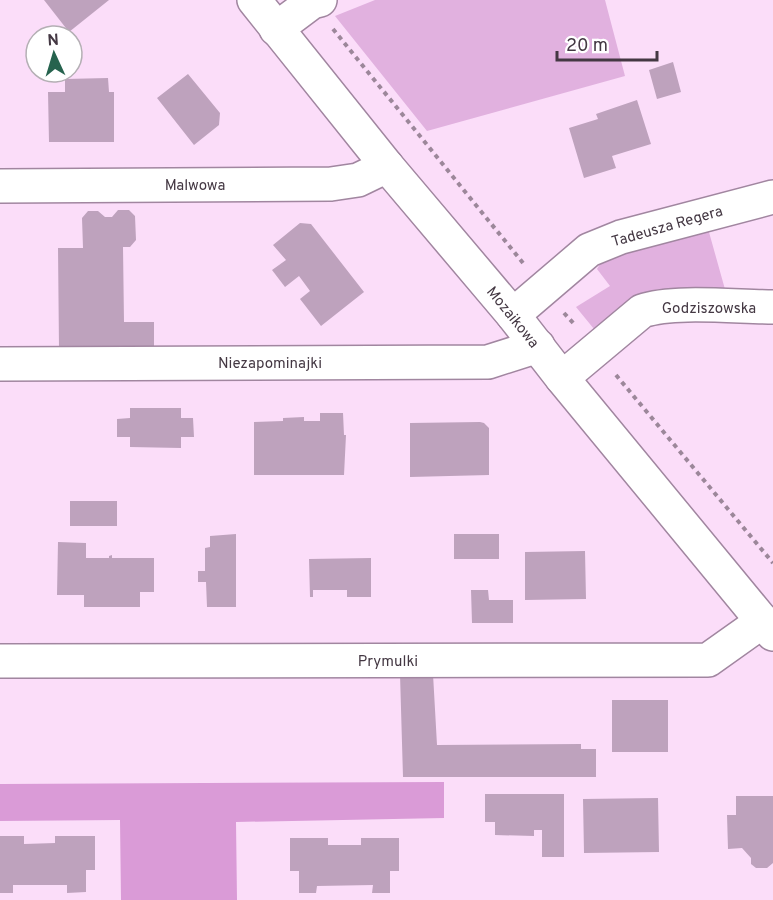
<svg xmlns="http://www.w3.org/2000/svg" width="773" height="900" font-family="Overpass,sans-serif">
<rect width="100%" height="100%" fill="#fbddf9"/>
<path fill="#e1b1df" d="M 375,0 L 605,0 L 625,76 L 427,131 L 335,16 Z
M 707,225 L 728,300 L 636,297 L 594,329 L 576,307 L 610,286 L 597,269 L 604,257 Z"/>
<path fill="#da9bd7" d="M 444,782 L 444,818 L 236,822 L 237,900 L 121,900 L 120,820 L 0,821 L 0,784 Z"/>
<path fill="#bea2bd" d="M 44,0 L 109,0 L 69,32 Z
M 673,62 L 681,92 L 657,99 L 649,70 Z
M 188,74 L 220,113 L 219,125 L 194,145 L 157,98 Z
M 108,78 L 109,92 L 114,92 L 114,142 L 49,142 L 48,92 L 65,92 L 65,79 Z
M 637,100 L 651,144 L 612,156 L 616,168 L 584,178 L 569,128 L 598,119 L 596,114 Z
M 118,210 L 129,210 L 135,216 L 136,240 L 130,247 L 123,247 L 124,322 L 154,322 L 154,347 L 59,348 L 58,248 L 83,248 L 82,218 L 88,211 L 98,211 L 105,217 L 112,217 Z
M 300,223 L 311,224 L 364,292 L 321,326 L 300,299 L 310,291 L 299,276 L 285,287 L 272,270 L 286,260 L 273,245 Z
M 130,408 L 181,408 L 181,418 L 193,418 L 194,437 L 181,437 L 181,448 L 130,447 L 130,437 L 117,437 L 117,419 L 130,418 Z
M 320,413 L 343,413 L 344,435 L 346,435 L 344,475 L 254,475 L 254,422 L 283,421 L 283,418 L 304,417 L 304,421 L 320,421 Z
M 480,422 L 484,423 L 489,428 L 489,475 L 410,477 L 410,423 Z
M 70,501 L 117,501 L 117,526 L 70,526 Z
M 236,534 L 236,607 L 207,607 L 206,582 L 198,582 L 198,571 L 205,571 L 205,548 L 210,547 L 210,536 Z
M 454,534 L 499,534 L 499,559 L 454,559 Z
M 58,542 L 86,543 L 86,558 L 109,558 L 109,556 L 112,555 L 112,558 L 154,558 L 154,592 L 140,592 L 140,607 L 84,607 L 84,595 L 57,595 Z
M 585,551 L 586,599 L 525,600 L 525,552 Z
M 371,558 L 371,597 L 347,597 L 347,590 L 313,590 L 313,597 L 310,597 L 309,559 Z
M 471,590 L 488,590 L 489,600 L 513,600 L 513,623 L 472,623 Z
M 400,674 L 433,674 L 437,745 L 581,744 L 581,749 L 596,749 L 596,777 L 403,777 Z
M 612,700 L 668,700 L 668,752 L 612,752 Z
M 485,794 L 564,794 L 564,857 L 542,857 L 542,830 L 534,830 L 534,836 L 495,835 L 495,822 L 485,822 Z
M 736,796 L 773,796 L 773,863 L 767,868 L 756,868 L 751,864 L 751,858 L 742,848 L 728,849 L 727,815 L 736,815 Z
M 658,798 L 659,852 L 584,853 L 583,799 Z
M 0,836 L 24,836 L 24,844 L 55,843 L 55,836 L 95,836 L 95,870 L 86,870 L 86,892 L 67,893 L 67,885 L 13,885 L 13,893 L 0,893 Z
M 290,838 L 328,838 L 328,845 L 361,845 L 361,838 L 399,838 L 399,871 L 390,871 L 390,893 L 372,893 L 373,885 L 317,886 L 316,893 L 299,893 L 299,871 L 290,871 Z"/>
<g fill="none" stroke-linecap="round" stroke-linejoin="round">
<g stroke="#a186a0" stroke-width="36">
<path id="minor" d="M 276,29 L 312,2 L 320,0
M 0,186 L 331,184 L 358,180 L 387,166
M 513,315 L 589,250 L 621,237 L 773,197
M 0,364 L 488,362 L 538,346
M 562,378 L 642,311 C 674,300 737,307 773,307
M 0,661 L 708,660 L 763,621"/>
</g>
<g stroke="#a186a0" stroke-width="36">
<path id="tertiary" d="M 254,0 L 387,166 L 513,315 L 562,378 L 773,634"/>
</g>
<path stroke="#9c879a" stroke-width="4" stroke-dasharray="4.5 4.5" stroke-linecap="butt" d="M 333,29 L 523,263
M 564,313 L 575,325
M 616,375 L 773,563"/>
<use href="#minor" stroke="#fff" stroke-width="33"/>
<use href="#tertiary" stroke="#fff" stroke-width="33"/>
</g>
<g text-anchor="middle" stroke-width="4.5" stroke-linejoin="round" paint-order="stroke">
<g font-size="15" fill="#443843" stroke="#fff">
<text x="195" y="190">Malwowa</text>
<text transform="translate(667 226) rotate(-16)" y="5">Tadeusza Regera</text>
<text x="709" y="313">Godziszowska</text>
<text transform="translate(513 317) rotate(51)" y="5">Mozaikowa</text>
<text x="270" y="368">Niezapominajki</text>
<text x="388" y="666">Prymulki</text>
</g>
</g>
<g transform="translate(54 54) rotate(356)"><circle r="28" fill="#ffffff" stroke="#b4afb4" stroke-width="1.5"/>
<path d="M0-4.5L10 22L0 15L-10 22Z" fill="#26634e"/>
<text y="-9" font-size="16" font-weight="bold" text-anchor="middle" fill="#443843">N</text>
</g>
<path d="M557 51v9h100v-9" fill="none" stroke="#443843" stroke-width="3"/>
<text x="566" y="51" font-size="18" fill="#443843" stroke="#ffffff" stroke-width="4.5" paint-order="stroke">20 m</text>
</svg>
